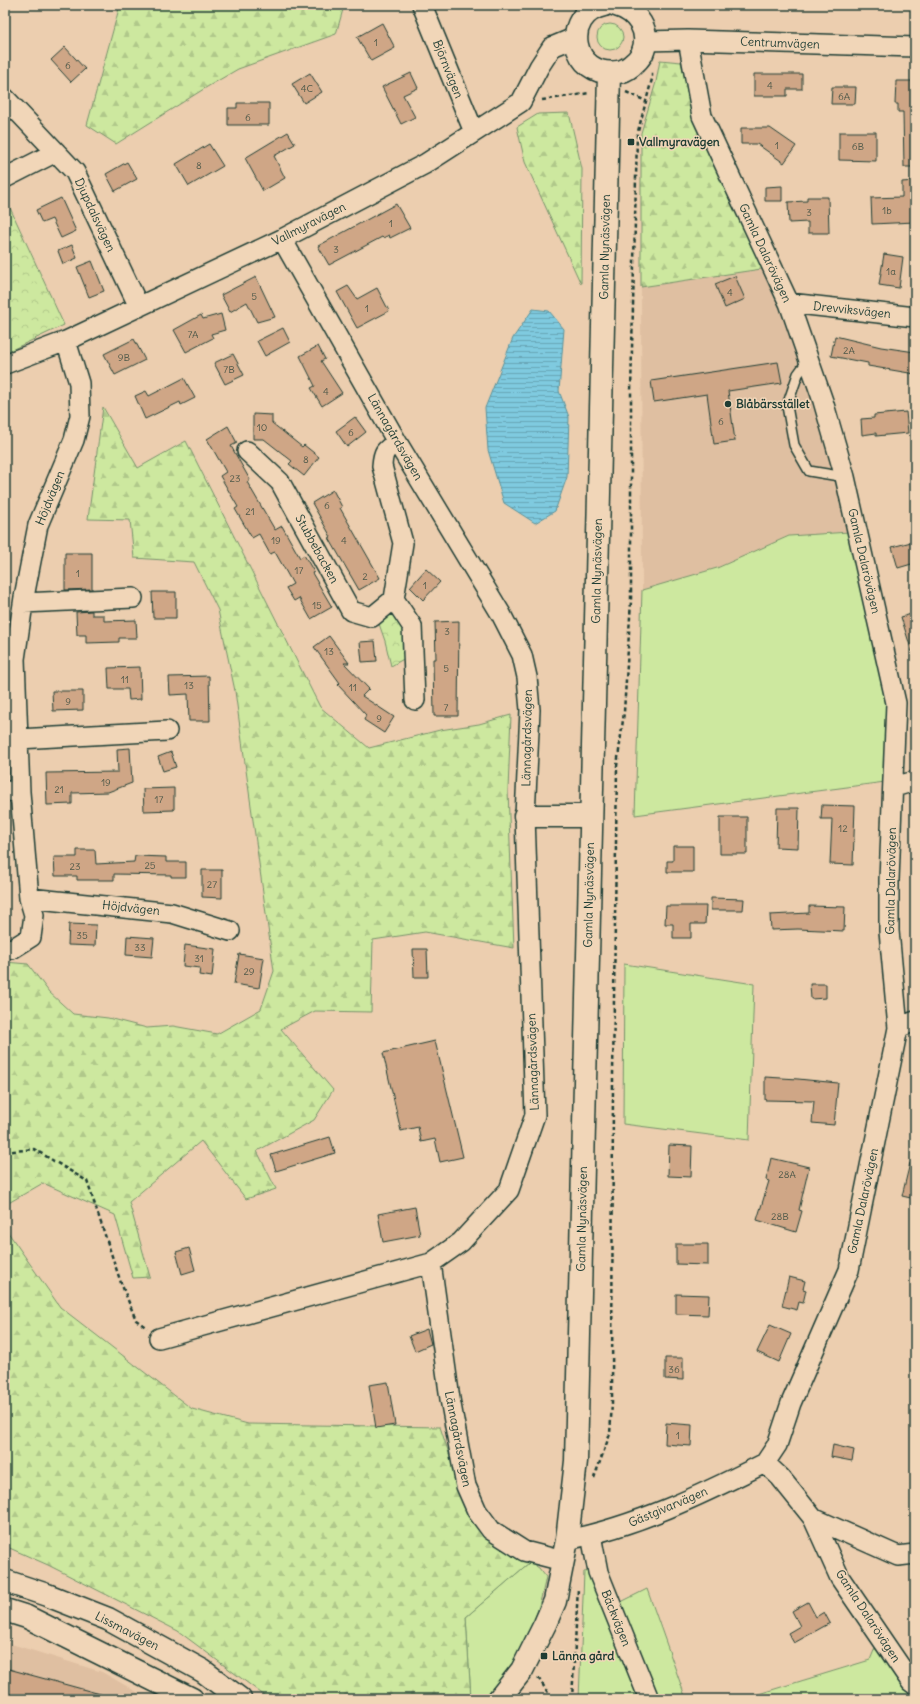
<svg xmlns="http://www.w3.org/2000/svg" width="920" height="1704" font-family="Delius,sans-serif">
<defs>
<pattern id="forest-firs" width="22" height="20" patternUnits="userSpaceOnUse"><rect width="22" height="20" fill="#cde89f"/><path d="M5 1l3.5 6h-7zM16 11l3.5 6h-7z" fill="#b0c88a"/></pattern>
<pattern id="park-crowns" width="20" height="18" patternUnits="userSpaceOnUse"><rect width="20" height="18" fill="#cde89f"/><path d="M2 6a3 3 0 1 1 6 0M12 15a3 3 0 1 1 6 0" fill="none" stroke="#b0c88a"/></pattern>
<pattern id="water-rules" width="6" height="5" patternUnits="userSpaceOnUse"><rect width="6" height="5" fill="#7fcadf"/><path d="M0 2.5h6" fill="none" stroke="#67a5b6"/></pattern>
</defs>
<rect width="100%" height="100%" fill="#ecceaf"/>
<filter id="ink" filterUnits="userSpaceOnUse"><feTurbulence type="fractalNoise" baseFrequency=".025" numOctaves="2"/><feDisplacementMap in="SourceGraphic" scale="8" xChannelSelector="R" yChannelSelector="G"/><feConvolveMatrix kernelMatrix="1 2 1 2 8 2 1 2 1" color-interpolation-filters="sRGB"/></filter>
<g filter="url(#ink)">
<path fill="#dfbfa1" d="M 768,268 L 789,314 L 840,493 L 849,532 L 789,536 L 717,568 L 642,590 L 641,287 Z
M 5,1642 L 102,1672 L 149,1699 L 5,1699 Z"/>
<path fill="#cde89f" stroke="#76926a" d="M597 37a13 13 0 1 1 26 0a13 13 0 1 1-26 0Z
M 849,532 L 886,703 L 885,782 L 635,815 L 642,590 L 717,568 L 789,536 Z
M 624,964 L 754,984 L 749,1140 L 623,1124 Z
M 530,1562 L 539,1568 L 546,1577 C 542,1595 538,1613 530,1631 C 520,1653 502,1679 487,1699 L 471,1699 L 466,1617 Z
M 592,1571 L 641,1699 L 579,1699 L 584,1572 Z
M 647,1589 L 686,1699 L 657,1699 L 619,1603 Z
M 875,1648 L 913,1697 L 912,1699 L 742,1699 L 870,1660 Z"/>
<path fill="url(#forest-firs)" stroke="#76926a" d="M 120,5 L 343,5 L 344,6 L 336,34 L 238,69 L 207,87 L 116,144 L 87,125 Z
M 660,60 L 681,62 L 694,116 L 768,268 L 641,287 L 641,133 L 656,82 Z
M 569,113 L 582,169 L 581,284 L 525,162 L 517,127 L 538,114 Z
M 103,407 L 138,468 L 186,441 L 320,707 L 369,748 L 440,730 L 479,724 L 511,715 L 508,790 L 514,948 L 425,932 L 373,940 L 371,1012 L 315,1011 L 281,1029 L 333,1090 L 314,1120 L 257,1151 L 276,1189 L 246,1199 L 201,1141 L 129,1202 L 150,1277 L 133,1278 L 115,1215 L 43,1183 L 5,1205 L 5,962 L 28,964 L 49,992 L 73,1014 L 108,1018 L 147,1028 L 173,1026 L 217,1034 L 261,1009 L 274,971 L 235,691 L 218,610 L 194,562 L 134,558 L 130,520 L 88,519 Z
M 5,1228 L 60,1307 L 192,1409 L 248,1424 L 440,1427 L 459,1483 L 530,1562 L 466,1617 L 471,1699 L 269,1699 L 178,1631 L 48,1565 L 5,1546 Z"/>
<path fill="url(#park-crowns)" stroke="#76926a" d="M 5,197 L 64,325 L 5,353 Z
M 393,606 L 407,627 L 407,657 L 391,666 L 385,641 L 377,618 Z"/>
<path fill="url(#water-rules)" stroke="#59929b" d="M 533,309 L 549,311 L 564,329 L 559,391 L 569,417 L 567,477 L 555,511 L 535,523 L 504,503 L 488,450 L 485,408 L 513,338 Z"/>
<path fill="#cfa686" stroke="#1f3d34" d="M 382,23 L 395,48 L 371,61 L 357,37 Z
M 65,47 L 85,69 L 71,82 L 51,60 Z
M 310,73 L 322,92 L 304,103 L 292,84 Z
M 411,73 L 418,88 L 403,95 L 415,117 L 401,124 L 382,87 Z
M 754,74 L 802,74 L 802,89 L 787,89 L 787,96 L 754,96 Z
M 896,81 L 915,81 L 915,167 L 904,167 L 903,112 L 898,112 L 898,104 L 895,104 Z
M 832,87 L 856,87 L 855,104 L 831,104 Z
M 237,103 L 269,103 L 269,125 L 228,125 L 228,108 L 237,108 Z
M 741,128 L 770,128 L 796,146 L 784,163 L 757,144 L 741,144 Z
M 288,132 L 295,144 L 274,156 L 285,178 L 263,191 L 245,158 Z
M 839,132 L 876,132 L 876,161 L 839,160 Z
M 209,144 L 223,166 L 189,186 L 176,164 Z
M 127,162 L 137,179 L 115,191 L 106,174 Z
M 915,181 L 915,222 L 872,224 L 871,198 L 902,197 L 902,182 Z
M 782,186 L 782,201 L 765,201 L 765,187 Z
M 807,197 L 828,197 L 829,233 L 808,233 L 808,222 L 789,223 L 788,202 L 807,201 Z
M 61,198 L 76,231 L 61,238 L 52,219 L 42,223 L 36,210 Z
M 396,204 L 410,228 L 390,238 L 389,235 L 383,238 L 382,237 L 329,265 L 318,246 Z
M 72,245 L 77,258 L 63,264 L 58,251 Z
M 884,254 L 903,257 L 899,288 L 879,285 Z
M 92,261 L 104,291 L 89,297 L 77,267 Z
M 735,276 L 745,299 L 725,308 L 715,284 Z
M 256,277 L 275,317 L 257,322 L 247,302 L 230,312 L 221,295 Z
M 348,286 L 357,299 L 377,288 L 389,311 L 357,328 L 337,292 Z
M 221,314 L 225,330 L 211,334 L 213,338 L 186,352 L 174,330 L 201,315 L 203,319 Z
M 283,328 L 290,342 L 265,356 L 257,341 Z
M 835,336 L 881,347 L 915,352 L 915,374 L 868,366 L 868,363 L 831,356 Z
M 134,339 L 145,360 L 115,375 L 104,354 Z
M 318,346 L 325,359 L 321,361 L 342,393 L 322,406 L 311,388 L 315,386 L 300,356 Z
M 233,354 L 244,375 L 225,384 L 214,363 Z
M 778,362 L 782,383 L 728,391 L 735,441 L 714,444 L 707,394 L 654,402 L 651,381 Z
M 184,378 L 195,398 L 181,405 L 180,402 L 145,419 L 135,396 L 146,391 L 149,396 Z
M 906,412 L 908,433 L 876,436 L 876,433 L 862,435 L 861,419 L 874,418 L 874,415 Z
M 253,414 L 272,415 L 272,423 L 302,447 L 304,445 L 319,457 L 304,476 L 289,464 L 292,461 L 264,439 L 253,439 Z
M 355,417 L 366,432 L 347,447 L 336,431 Z
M 228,426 L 237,443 L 231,446 L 250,480 L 247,482 L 275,530 L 282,526 L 300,558 L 304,555 L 314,572 L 312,573 L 332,607 L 311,619 L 299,598 L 294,601 L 286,588 L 293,584 L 275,552 L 270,554 L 259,534 L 252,538 L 235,509 L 238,507 L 220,476 L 226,472 L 207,439 Z
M 333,490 L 342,507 L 340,508 L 380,578 L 359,590 L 329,538 L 331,537 L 312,503 Z
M 915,541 L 915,563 L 898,568 L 892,547 Z
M 65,553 L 92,553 L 92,589 L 65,590 Z
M 426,569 L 440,582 L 423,600 L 410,587 Z
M 152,592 L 176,592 L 176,618 L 153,618 Z
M 92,611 L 92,615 L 104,615 L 104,621 L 136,620 L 137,638 L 119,638 L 119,642 L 86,643 L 86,635 L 77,635 L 76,612 Z
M 915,613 L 915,651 L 912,652 L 901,617 Z
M 459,621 L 458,716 L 434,716 L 433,659 L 436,659 L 435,622 Z
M 329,636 L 349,663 L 344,663 L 369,689 L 362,696 L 394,717 L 384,733 L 364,720 L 366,715 L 338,685 L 340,683 L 314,647 Z
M 375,641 L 377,661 L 362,662 L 360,642 Z
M 140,667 L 141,699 L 129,700 L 128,689 L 109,689 L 108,668 Z
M 209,676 L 210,721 L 189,721 L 188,694 L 170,695 L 169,677 Z
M 52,691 L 83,691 L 83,710 L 53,711 Z
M 130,748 L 132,783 L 108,792 L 72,793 L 72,804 L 47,805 L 46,773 L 118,772 L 117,749 Z
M 171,752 L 176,767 L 163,771 L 158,757 Z
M 174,788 L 174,810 L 144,811 L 143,789 Z
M 822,805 L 855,806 L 853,865 L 830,864 L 832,819 L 821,819 Z
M 777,808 L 799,808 L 798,848 L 776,847 Z
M 720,817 L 747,817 L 747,854 L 720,854 Z
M 673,846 L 693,846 L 693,872 L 667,872 L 667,861 L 673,861 Z
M 77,850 L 95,850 L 96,864 L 134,862 L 135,856 L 166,857 L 166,862 L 186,862 L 186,877 L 171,877 L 171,875 L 114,874 L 114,880 L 77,880 L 77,876 L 55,876 L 54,857 L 77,857 Z
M 202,870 L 222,870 L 222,898 L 202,897 Z
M 711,898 L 744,899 L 743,910 L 711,910 Z
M 666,906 L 706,906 L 705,924 L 691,924 L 691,938 L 673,938 L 673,924 L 665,924 Z
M 809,906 L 845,907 L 844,931 L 798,929 L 771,930 L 770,915 L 809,913 Z
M 69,924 L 96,925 L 95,946 L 68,945 Z
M 127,936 L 154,938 L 152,957 L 126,955 Z
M 185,945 L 215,949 L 212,977 L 199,975 L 200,968 L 183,966 Z
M 413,949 L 427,949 L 428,977 L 414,977 Z
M 239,954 L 264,958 L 259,988 L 234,984 Z
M 810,984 L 826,984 L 826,998 L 811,999 Z
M 435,1041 L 463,1157 L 440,1162 L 435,1139 L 421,1142 L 418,1127 L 401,1131 L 383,1053 Z
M 765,1077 L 798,1079 L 838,1083 L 834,1125 L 812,1123 L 814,1101 L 765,1100 Z
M 330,1137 L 335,1153 L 276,1171 L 271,1155 Z
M 669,1145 L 692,1146 L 691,1177 L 668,1176 Z
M 771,1158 L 809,1167 L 799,1210 L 802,1211 L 796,1232 L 757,1220 L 769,1181 L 766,1180 Z
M 910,1163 L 915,1163 L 915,1199 L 902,1196 Z
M 415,1207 L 420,1235 L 383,1242 L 378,1214 Z
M 676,1244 L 708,1244 L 708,1265 L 676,1264 Z
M 189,1248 L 195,1270 L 182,1274 L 176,1252 Z
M 789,1277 L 805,1281 L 803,1289 L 806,1290 L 803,1303 L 799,1302 L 797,1310 L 782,1306 Z
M 676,1294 L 709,1295 L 708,1315 L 676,1314 Z
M 770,1325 L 791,1334 L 779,1362 L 757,1352 Z
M 427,1329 L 431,1344 L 415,1351 L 409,1336 Z
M 665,1358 L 683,1358 L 683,1380 L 665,1379 Z
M 388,1382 L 395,1425 L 376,1428 L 369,1385 Z
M 666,1423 L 692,1425 L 691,1446 L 665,1444 Z
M 833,1445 L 854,1450 L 852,1461 L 831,1457 Z
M 808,1602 L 816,1617 L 824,1612 L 830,1623 L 794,1643 L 788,1633 L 800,1626 L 792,1611 Z
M 5,1668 L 104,1695 L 103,1699 L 5,1699 Z"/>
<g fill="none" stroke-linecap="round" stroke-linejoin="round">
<g stroke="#1f3d34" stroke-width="12">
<path id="service" d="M 809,359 L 798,374 L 787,406 L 794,445 L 809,471 L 845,477"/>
</g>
<g stroke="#1f3d34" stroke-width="22">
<path id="minor" d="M 422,5 L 474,132
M 688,40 L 702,116 L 789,303 L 823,401 L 845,477 L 896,703 L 889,880 L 889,931 L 898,1028 L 849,1270 L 791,1403 L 777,1445 L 765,1463
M 645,41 L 688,40 L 915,47
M 5,98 L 75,172 L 139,307
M 5,178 L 56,152
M 789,303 L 915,317
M 5,364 L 66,341 L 282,239 L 425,164 L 521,102 L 539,67 L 552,47 L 576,37
M 247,451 L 280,482 L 351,611 L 372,617 L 394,599 L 412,626 L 415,700
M 394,599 L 403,543 L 382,466 C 383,451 385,450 397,442
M 23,603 L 133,598
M 5,659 L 15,659 L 18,739
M 15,659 L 24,597 L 38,525 L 74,440 L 80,416 L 79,383 L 66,341
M 894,787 L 915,781
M 5,791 L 20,792 L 29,898
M 20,792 L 18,739 L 167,731
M 5,948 L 12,949 L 31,937 L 34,915 L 29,898 L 172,913 L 230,931
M 898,1028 L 915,1021
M 431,1263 L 450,1399 L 466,1486 L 477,1511 L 491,1530 L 524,1551 L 563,1561
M 159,1338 L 431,1263 L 461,1242 L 509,1190 L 535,1115 L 525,816 L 530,710 L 527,677 L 522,655 L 501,614 L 397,442 L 282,239
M 765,1463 L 780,1477 L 813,1518 L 840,1578 L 911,1682 L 915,1685
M 813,1518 L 898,1556 L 915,1554
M 591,1535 L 598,1572 L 649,1699
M 567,1540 C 637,1526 701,1495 765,1463"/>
</g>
<g stroke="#1f3d34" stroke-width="25">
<path id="tertiary" d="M 604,5 C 560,14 571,79 618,72 C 627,71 637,62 642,54 C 652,31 637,11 616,5
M 525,816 L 591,816
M 5,1581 L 47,1595 L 108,1619 L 203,1671 L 240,1699
M 5,1610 L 27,1617 L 192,1699
M 499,1699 L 522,1670 L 545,1624 L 555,1601 L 567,1540 L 576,1461 L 609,73"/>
</g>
<path stroke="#1f3d34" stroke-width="2.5" stroke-dasharray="4 3" stroke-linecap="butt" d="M 626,92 L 646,101
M 542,100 L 590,93
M 5,1152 L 34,1149 L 87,1181 L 121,1283 L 136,1320 L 147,1328
M 594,1478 L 610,1434 L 612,1403 L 613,1075 L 617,766 L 624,712 L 631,601 L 631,391 L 637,135 L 652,79 L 652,71
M 538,1680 L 539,1679 L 552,1699
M 572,1699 L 578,1588"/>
<use href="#service" stroke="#f1d6b8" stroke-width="9"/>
<use href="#minor" stroke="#f1d6b8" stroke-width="19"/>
<use href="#tertiary" stroke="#f1d6b8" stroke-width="22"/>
</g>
</g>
<g fill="#1f3d34" stroke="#f1d6b8" stroke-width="1.5">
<rect x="627" y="138" width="8" height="8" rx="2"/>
<circle cx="728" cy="404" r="4"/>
<rect x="540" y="1652" width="8" height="8" rx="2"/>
</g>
<g text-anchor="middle" stroke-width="3" stroke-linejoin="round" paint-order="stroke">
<g font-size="10" fill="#4b5748">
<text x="376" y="46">1</text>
<text x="68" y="69">6</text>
<text x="770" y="89">4</text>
<text x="307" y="92">4C</text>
<text x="844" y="100">6A</text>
<text x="248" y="121">6</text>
<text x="777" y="149">1</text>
<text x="858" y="150">6B</text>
<text x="199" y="169">8</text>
<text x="887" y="214">1b</text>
<text x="809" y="216">3</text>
<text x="391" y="227">1</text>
<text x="336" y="253">3</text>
<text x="891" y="275">1a</text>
<text x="730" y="296">4</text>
<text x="254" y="300">5</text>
<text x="367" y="312">1</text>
<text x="193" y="338">7A</text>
<text x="849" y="354">2A</text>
<text x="124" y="361">9B</text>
<text x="229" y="373">7B</text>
<text x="326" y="395">4</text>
<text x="721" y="425">6</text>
<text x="262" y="431">10</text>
<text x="351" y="436">6</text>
<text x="306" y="463">8</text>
<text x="235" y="482">23</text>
<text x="327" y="509">6</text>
<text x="250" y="515">21</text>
<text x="276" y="544">19</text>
<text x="344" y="544">4</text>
<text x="299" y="574">17</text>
<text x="78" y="577">1</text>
<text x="365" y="580">2</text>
<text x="425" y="589">1</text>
<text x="317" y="609">15</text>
<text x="447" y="635">3</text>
<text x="329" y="655">13</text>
<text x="446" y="672">5</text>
<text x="125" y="683">11</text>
<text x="189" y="689">13</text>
<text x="353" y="691">11</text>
<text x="68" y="705">9</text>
<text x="446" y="711">7</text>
<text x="379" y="722">9</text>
<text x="106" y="786">19</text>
<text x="59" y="793">21</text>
<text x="159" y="803">17</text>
<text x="843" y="832">12</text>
<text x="150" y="869">25</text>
<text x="75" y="870">23</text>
<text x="212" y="888">27</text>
<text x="82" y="939">35</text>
<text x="140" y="951">33</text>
<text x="199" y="962">31</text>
<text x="249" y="975">29</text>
<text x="787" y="1178">28A</text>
<text x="780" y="1220">28B</text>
<text x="674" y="1373">36</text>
<text x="678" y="1439">1</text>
</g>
<g font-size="12" fill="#1f3d34" stroke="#f1d6b8">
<text transform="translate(780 43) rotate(2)" y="4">Centrumvägen</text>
<text transform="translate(448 69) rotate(68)" y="4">Björnvägen</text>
<text transform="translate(95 215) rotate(65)" y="4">Djupdalsvägen</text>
<text transform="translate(309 224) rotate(-27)" y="4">Vallmyravägen</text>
<text transform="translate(605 247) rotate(-89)" y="4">Gamla Nynäsvägen</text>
<text transform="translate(765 253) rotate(65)" y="4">Gamla Dalarövägen</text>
<text transform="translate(852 310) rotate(6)" y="4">Drevviksvägen</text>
<text transform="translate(395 437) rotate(60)" y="4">Lännagårdsvägen</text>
<text transform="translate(50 498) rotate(-68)" y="4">Höjdvägen</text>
<text transform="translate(317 549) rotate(61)" y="4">Stubbebacken</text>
<text transform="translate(864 561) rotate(77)" y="4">Gamla Dalarövägen</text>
<text transform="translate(597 571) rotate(-89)" y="4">Gamla Nynäsvägen</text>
<text transform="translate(527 738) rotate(-89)" y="4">Lännagårdsvägen</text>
<text transform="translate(891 881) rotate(-89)" y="4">Gamla Dalarövägen</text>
<text transform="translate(589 895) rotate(-89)" y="4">Gamla Nynäsvägen</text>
<text transform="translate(131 908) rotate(6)" y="4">Höjdvägen</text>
<text transform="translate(533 1062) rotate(-92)" y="4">Lännagårdsvägen</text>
<text transform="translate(863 1201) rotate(-78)" y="4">Gamla Dalarövägen</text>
<text transform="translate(582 1219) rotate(-89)" y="4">Gamla Nynäsvägen</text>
<text transform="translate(458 1439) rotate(79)" y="4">Lännagårdsvägen</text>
<text transform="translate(668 1507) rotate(-23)" y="4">Gästgivarvägen</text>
<text transform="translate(868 1616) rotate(57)" y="4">Gamla Dalarövägen</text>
<text transform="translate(616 1618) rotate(68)" y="4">Bäckvägen</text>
<text transform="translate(127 1631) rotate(27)" y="4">Lissmavägen</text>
</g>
<g font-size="12" font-weight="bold" fill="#1f3d34" stroke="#f1d6b8" text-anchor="start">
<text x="639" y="146">Vallmyravägen</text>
<text x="736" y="408">Blåbärsstället</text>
<text x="552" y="1660">Länna gård</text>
</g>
</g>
<rect width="920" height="1704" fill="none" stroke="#f1d6b8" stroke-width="20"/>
<rect x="10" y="10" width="900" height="1684" fill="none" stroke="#1f3d34" stroke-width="1.5" filter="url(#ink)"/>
</svg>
